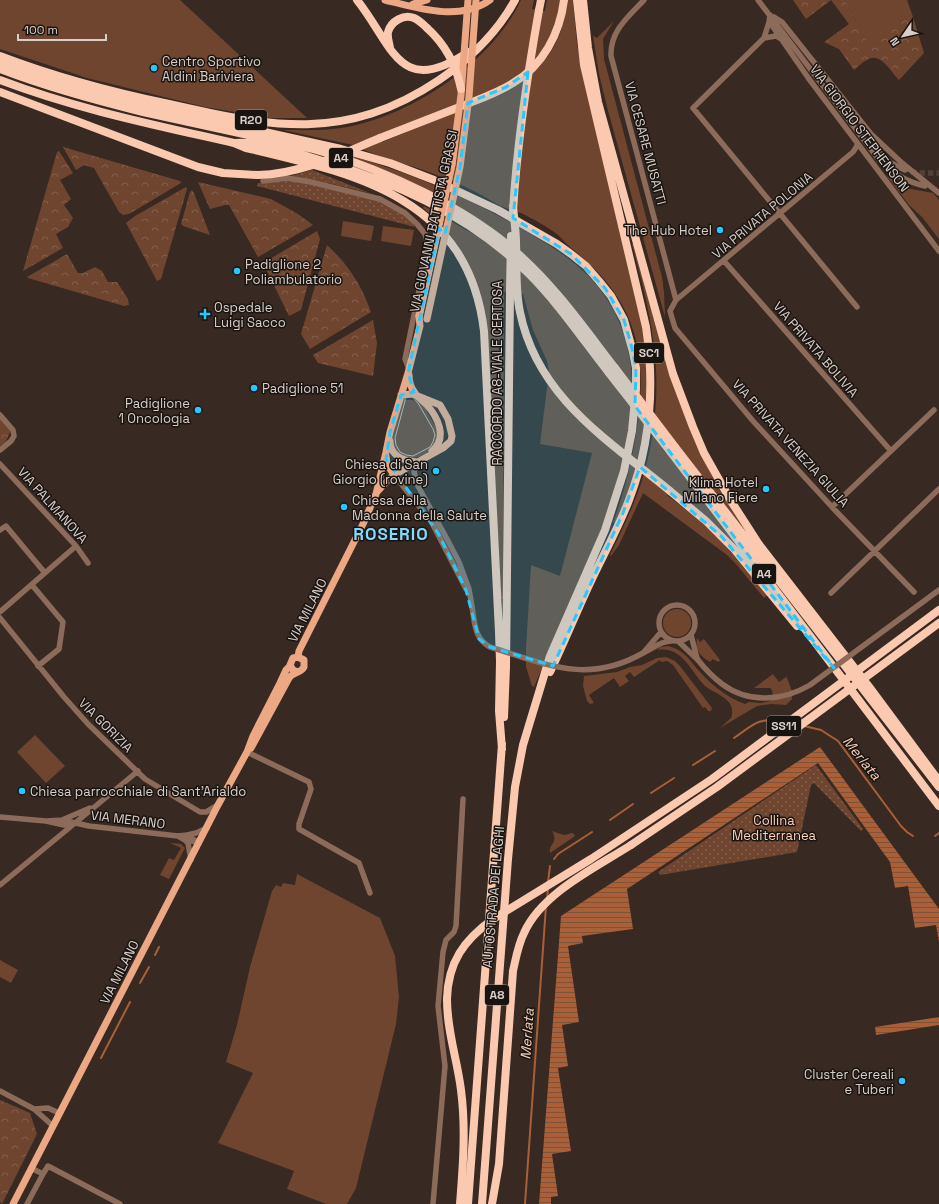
<svg xmlns="http://www.w3.org/2000/svg" width="939" height="1204" font-family="'Space Grotesk',sans-serif">
<defs>
<pattern id="park-crowns" width="20" height="18" patternUnits="userSpaceOnUse"><rect width="20" height="18" fill="#6f4530"/><path d="M2 6a3 3 0 1 1 6 0M12 15a3 3 0 1 1 6 0" fill="none" stroke="#835f4d"/></pattern>
<pattern id="garden-dots" width="8" height="8" patternUnits="userSpaceOnUse"><rect width="8" height="8" fill="#6f4530"/><path d="M2 2h.1M6 6h.1" fill="none" stroke="#835f4d" stroke-width="1.8" stroke-linecap="round"/></pattern>
<pattern id="water-rules" width="6" height="5" patternUnits="userSpaceOnUse"><rect width="6" height="5" fill="#a95f37"/><path d="M0 2.5h6" fill="none" stroke="#7f5239"/></pattern>
</defs>
<rect width="100%" height="100%" fill="#382922"/>
<path fill="#6f4530" d="M 0,0 L 180,0 L 307,118 L 271,118 L 205,107 L 87,78 L 0,49 Z
M 521,0 L 534,0 L 532,9 L 545,11 L 547,0 L 561,0 L 554,29 L 538,58 L 521,74 L 493,90 L 379,135 L 382,142 L 502,94 C 526,81 548,63 559,36 C 564,25 565,12 567,0 L 573,0 L 577,44 L 583,74 L 640,315 C 650,371 649,418 634,472 C 630,489 624,507 615,523 L 613,522 C 624,494 631,464 636,434 C 649,352 637,300 570,247 C 565,243 562,238 557,234 C 549,228 530,217 521,213 C 516,211 511,210 506,208 C 499,206 492,201 485,197 C 472,190 458,183 444,178 C 414,165 382,159 353,145 L 283,130 C 302,130 322,131 341,128 C 408,118 492,63 521,0 Z
M 845,0 L 907,0 L 912,14 L 869,46 Z
M 614,21 L 603,39 L 604,59 L 662,277 L 664,292 L 665,317 L 607,107 L 599,74 L 593,36 L 597,38 Z
M 334,151 C 400,169 463,194 522,229 C 555,248 588,268 608,301 C 663,387 612,506 576,590 C 562,622 548,654 534,687 L 532,686 L 526,667 L 526,648 L 531,565 L 560,576 L 592,453 L 540,444 L 549,372 L 547,361 L 533,330 L 523,294 L 504,292 L 503,599 L 501,599 L 487,325 C 477,275 463,241 423,208 L 424,206 L 477,236 L 520,252 L 334,152 Z
M 886,175 L 894,181 L 911,189 L 933,193 L 939,200 L 939,239 L 922,217 L 909,205 Z
M 343,221 L 374,226 L 371,241 L 341,236 Z
M 383,226 L 414,230 L 411,246 L 381,241 Z
M 634,243 L 704,459 L 719,489 L 758,547 L 667,453 L 746,557 L 671,488 L 667,495 L 699,520 L 723,543 L 768,595 L 764,598 L 736,564 L 727,555 L 643,493 L 619,545 L 611,556 L 610,555 C 622,530 635,504 643,477 C 656,433 660,385 653,339 C 649,307 640,275 632,244 Z
M 402,400 C 421,400 421,400 430,417 C 433,422 436,426 437,431 C 441,461 388,471 393,434 Z
M663 623a14 14 0 1 1 28 0a14 14 0 1 1-28 0Z
M 697,638 L 700,642 L 704,639 L 720,660 L 719,662 L 712,659 L 711,662 C 701,658 695,650 697,638 Z
M 668,646 C 687,651 689,661 702,674 C 713,686 728,698 745,704 L 749,702 L 761,703 L 770,701 L 773,696 L 772,690 L 770,688 L 754,688 L 773,674 L 779,682 L 786,677 L 787,678 L 792,691 L 792,699 L 786,705 L 771,704 L 757,706 L 720,728 L 731,718 C 738,698 713,694 704,685 C 690,670 682,646 657,650 L 660,647 Z
M 666,657 L 675,661 L 680,666 L 712,708 L 711,711 L 708,711 L 705,707 L 703,708 L 673,665 L 667,661 L 661,662 L 660,660 L 634,677 L 630,672 L 625,676 L 629,681 L 620,687 L 614,678 L 589,695 L 594,703 L 590,704 L 587,701 L 583,686 L 584,676 L 617,672 L 630,667 L 642,665 L 657,658 Z
M 35,735 L 65,766 L 46,783 L 17,752 Z
M 552,831 L 564,835 L 573,833 L 575,836 L 550,853 C 548,844 559,843 552,831 Z
M 170,843 L 181,844 L 185,848 L 169,879 L 160,875 L 169,858 L 174,860 L 181,848 Z
M 297,874 L 380,918 L 395,956 L 399,997 L 396,1024 L 356,1188 L 347,1204 L 326,1204 L 287,1189 L 294,1171 L 218,1143 L 253,1073 L 226,1062 L 237,1025 L 250,967 L 272,891 L 276,885 L 281,887 L 283,883 L 295,885 Z
M 0,960 L 18,970 L 11,983 L 0,977 Z"/>
<path fill="url(#park-crowns)" d="M 793,0 L 845,0 L 869,45 L 912,14 L 924,53 L 899,80 C 891,72 880,51 867,60 C 862,62 858,67 854,70 L 839,49 L 824,42 L 849,24 L 831,0 L 806,19 Z
M 63,147 L 180,181 L 181,183 L 129,214 L 123,215 L 119,212 L 94,168 L 84,165 L 76,170 Z
M 59,151 L 73,173 L 60,180 L 71,199 L 64,205 L 73,218 L 68,227 L 56,234 L 63,248 L 23,271 L 57,152 Z
M 198,182 L 271,199 L 298,214 L 313,225 L 258,257 L 229,205 L 225,205 L 210,209 Z
M 186,187 L 187,189 L 161,279 L 157,281 L 126,223 L 135,216 Z
M 192,190 L 194,193 L 210,235 L 183,226 L 181,224 L 190,192 Z
M 317,231 L 320,239 L 301,310 L 289,316 L 263,263 Z
M 327,245 C 348,264 362,286 371,312 L 310,349 L 301,334 Z
M 67,254 L 78,273 L 83,273 L 95,267 L 102,271 L 108,282 L 117,282 L 128,299 L 129,305 L 124,306 L 28,278 L 27,277 Z
M 373,320 L 377,343 L 373,376 L 318,363 L 313,355 Z
M 0,418 L 11,430 L 6,441 L 0,446 Z
M 0,1100 L 30,1113 L 37,1134 L 2,1204 L 0,1202 Z"/>
<path fill="url(#garden-dots)" d="M 312,170 L 370,193 L 311,179 L 301,179 L 290,176 Z
M 287,178 C 317,186 348,191 378,201 C 389,204 411,217 415,227 L 257,186 L 258,183 Z
M 816,765 L 863,829 L 861,831 L 814,783 L 811,785 L 797,852 L 660,875 L 658,872 Z"/>
<path fill="url(#water-rules)" d="M 820,747 L 939,909 L 939,942 L 936,925 L 915,928 L 908,886 L 895,888 L 890,862 L 818,763 L 627,889 L 633,929 L 582,936 L 583,943 L 568,946 L 579,1022 L 562,1025 L 568,1066 L 558,1068 L 571,1151 L 552,1154 L 558,1196 L 551,1197 L 551,1204 L 539,1204 L 561,916 Z
M 939,1017 L 939,1025 L 876,1035 L 875,1027 Z"/>
<g fill="none" stroke-linecap="round" stroke-linejoin="round">
<path stroke="#a95f37" stroke-width="2" d="M 804,726 L 821,730 L 838,741 L 901,826 L 907,832 L 913,836
M 734,738 C 753,725 759,716 784,722
M 693,765 L 715,751
M 651,793 L 674,778
M 610,820 L 633,804
M 935,836 L 939,833
M 554,859 L 558,854 L 592,832
M 548,882 L 550,866
M 547,900 L 548,888
M 155,955 L 159,947
M 140,983 L 149,967
M 101,1058 L 130,1002
M 525,1204 L 546,906"/>
<path stroke="#50423b" stroke-width="5.5" stroke-dasharray="5.5 3" stroke-linecap="butt" d="M 911,172 L 920,173 L 939,173"/>
<path stroke="#8d6b5a" stroke-width="5.5" d="M 644,0 C 628,17 610,31 611,56 L 676,300
M 758,0 L 880,161 C 893,174 907,182 925,186
M 770,15 L 769,22 L 764,38 L 693,108 L 857,307
M 771,17 L 773,27 L 809,79 L 939,251
M 774,17 L 782,22 L 871,134 L 902,163 L 939,193
M 764,38 L 776,36 L 781,39
M 857,143 L 857,146 L 853,152 L 676,300 L 670,311 L 675,328 L 753,421 L 832,507 L 914,592
M 873,147 L 891,163 L 905,170
M 263,181 L 287,178 L 311,182 L 380,199 L 405,213 L 417,224 L 425,234 L 428,247 L 405,359 L 409,369
M 724,261 L 891,451
M 0,415 L 13,430 L 14,436 L 11,441 L 0,450
M 417,462 L 414,472 L 418,486 L 447,539 L 459,562 L 469,589 L 472,607
M 0,464 L 76,546 L 88,563
M 394,475 L 431,521 L 466,589
M 832,507 L 934,410
M 0,530 L 6,526 L 45,573
M 32,585 L 63,622 L 59,649 L 38,666
M 831,593 L 939,489
M659 623a18 18 0 1 1 36 0a18 18 0 1 1-36 0Z
M 0,612 L 76,546
M 0,618 L 64,697 L 88,724 L 145,779 L 200,812 L 206,812 L 218,805
M 691,635 L 697,658
M 679,642 L 698,660
M 644,652 L 661,632
M 643,653 C 653,649 660,641 671,641
M 247,752 L 309,782 L 311,789 L 299,824 L 299,829 L 359,863 L 370,893
M 0,817 L 46,821 L 64,825 L 69,824
M 62,820 L 90,808
M 46,821 L 62,820 L 89,826 L 178,836 L 187,835 L 199,843
M 187,835 L 196,833 L 207,828
M 178,836 L 185,840 L 197,842
M 185,840 L 188,843 L 191,860
M 0,885 L 138,771
M 0,1091 L 34,1109 L 53,1126
M 34,1109 L 48,1108 L 59,1113
M 43,1174 L 48,1166 L 120,1204
M 27,1204 L 43,1174 L 31,1168
M 433,1204 L 445,1066 L 438,1006 L 443,952 L 446,940 L 454,932 L 456,926 L 463,799"/>
<path stroke="#eca785" stroke-width="7" d="M 385,0 C 417,8 460,22 490,0
M 413,4 L 427,0
M 409,375 C 409,381 411,388 415,393 C 418,398 422,400 426,404 C 438,417 448,438 432,451
M 390,441 C 390,456 404,461 417,462
M 386,456 L 387,464 L 394,475
M 377,492 L 389,479 L 394,475 L 443,448 L 451,441 L 452,436 L 448,419 L 440,405 L 413,394 L 401,395
M 298,657 L 299,651 L 363,524 L 376,494 L 386,452 L 390,432 L 408,373 L 420,326 L 419,316
M 251,748 L 289,678 C 293,672 301,673 304,667 L 304,660 L 298,657 L 293,658 L 290,665 L 293,670 L 297,672
M 13,1204 L 218,805 L 247,752 L 253,736 L 280,683 L 286,670 L 290,666"/>
<path stroke="#fbc9b0" stroke-width="8" d="M 357,0 C 393,45 399,99 468,52
M 583,0 L 588,48 L 598,102 L 673,374 L 693,427 L 704,453 L 731,501 L 758,543 L 870,688 L 939,781
M 539,10 L 541,0
M 390,48 C 389,42 387,37 388,32 C 391,21 404,14 414,18 C 419,20 423,24 427,28
M 0,56 C 55,77 111,92 169,104 C 271,127 345,143 439,80 C 470,59 497,33 515,0
M 0,63 L 63,84 L 103,96 L 341,149 L 390,163 L 434,180 L 498,210 L 557,244 L 571,254 L 586,266 L 599,281 L 611,296 L 624,320 L 633,352 L 636,368 L 636,389 L 632,431 L 624,471 L 605,530 L 550,656 L 523,745 L 515,787 L 508,859 L 482,1204
M 0,69 C 47,87 94,100 143,112 C 179,120 216,128 253,136 C 276,141 300,145 323,152 C 387,171 466,208 516,252 C 555,286 584,328 615,368
M 0,80 C 76,109 155,125 234,143 L 246,148 C 356,174 468,197 484,331 L 499,632 L 500,661 L 499,711 L 502,749
M 0,92 L 198,167 L 223,173 L 258,175
M 380,138 C 406,128 431,118 457,108 C 476,100 496,94 513,83 C 543,66 560,33 564,0
M 235,143 C 262,141 300,154 326,162 C 400,184 474,219 529,274 C 559,304 583,340 609,373
M 675,447 L 939,787
M 670,451 L 939,806
M 670,491 L 706,521 L 734,549 L 797,626
M 550,672 C 564,643 576,613 590,583 C 603,555 618,529 629,500 C 651,443 655,387 646,327 L 584,65 L 577,0
M 504,717 L 506,667 L 510,291
M 447,999 C 447,1032 457,1058 461,1090 C 466,1128 463,1166 460,1204
M 468,1204 L 502,744
M 492,1204 L 499,1164 L 513,971 C 516,958 518,945 524,933 C 542,893 595,868 631,845"/>
<path stroke="#bfb4af" stroke-width="1" d="M 409,390 L 411,395 L 418,403 L 433,429 L 435,435 L 433,442 L 430,447 L 413,456 L 406,455 L 400,452 L 396,445 L 395,438 L 405,401 L 405,382 L 422,317 L 455,165 L 463,96 L 470,0"/>
<path stroke="#8d6b5a" stroke-width="5.5" d="M 472,607 C 475,624 474,638 490,647 C 546,664 587,685 643,653
M 698,660 C 705,669 713,677 722,684 C 749,704 783,701 810,685 L 939,590"/>
<path stroke="#eca785" stroke-width="7" d="M 419,316 L 452,164 L 461,95 L 468,0
M 427,319 L 460,167 L 469,97 L 476,0"/>
<path stroke="#fbc9b0" stroke-width="8" d="M 427,28 C 446,45 456,64 461,89
M 258,175 C 302,174 341,154 380,138
M 513,206 C 514,218 516,231 516,243 C 517,266 515,289 520,312 C 537,397 608,440 670,491
M 513,211 C 517,143 527,77 539,10
M 510,291 L 511,236
M 615,368 L 675,447
M 609,373 L 670,451
M 631,845 L 717,787 L 939,623
M 447,999 C 448,962 464,940 493,919 L 591,859 L 712,779 L 939,610"/>
</g>
<path fill="#26c9fe" fill-opacity="0.2" stroke="#26c9fe" stroke-width="3" stroke-dasharray="8 5" stroke-linejoin="round" d="M 528,72 L 513,218 L 571,254 L 605,288 L 624,320 L 631,344 L 636,368 L 635,406 L 834,668 L 721,536 L 640,467 L 623,513 L 553,666 L 490,647 L 479,639 L 466,590 L 438,533 L 386,459 L 390,432 L 401,395 L 414,392 L 408,373 L 439,228 L 445,234 L 460,167 L 468,103 L 506,87 Z"/>
<g fill="#26c9fe" stroke="#1a1411" stroke-width="1.5">
<circle cx="154" cy="68" r="4"/>
<circle cx="720" cy="230" r="4"/>
<circle cx="237" cy="271" r="4"/>
<path d="M203 308h4v4h4v4h-4v4h-4v-4h-4v-4h4z"/>
<circle cx="254" cy="388" r="4"/>
<circle cx="198" cy="410" r="4"/>
<circle cx="436" cy="471" r="4"/>
<circle cx="766" cy="489" r="4"/>
<circle cx="344" cy="507" r="4"/>
<circle cx="22" cy="791" r="4"/>
<circle cx="902" cy="1081" r="4"/>
</g>
<g text-anchor="middle" stroke-width="3" stroke-linejoin="round" paint-order="stroke">
<g fill="#1a1411" stroke="#a09792" stroke-width="1">
<rect x="235" y="110" width="32" height="20" rx="3"/>
<rect x="329" y="148" width="24" height="20" rx="3"/>
<rect x="634" y="343" width="30" height="20" rx="3"/>
<rect x="752" y="564" width="24" height="20" rx="3"/>
<rect x="767" y="716" width="34" height="20" rx="3"/>
<rect x="485" y="985" width="24" height="20" rx="3"/>
</g>
<g font-size="12" font-weight="bold" fill="#d9cfca">
<text x="251" y="124">R20</text>
<text x="341" y="162">A4</text>
<text x="649" y="357">SC1</text>
<text x="764" y="578">A4</text>
<text x="784" y="730">SS11</text>
<text x="497" y="999">A8</text>
</g>
<g font-size="13" fill="#d9cfca" stroke="#1a1411" text-anchor="start">
<text x="162" y="66">Centro Sportivo<tspan x="162" dy="15">Aldini Bariviera</tspan></text>
<text x="712" y="235" text-anchor="end">The Hub Hotel</text>
<text x="245" y="269">Padiglione 2<tspan x="245" dy="15">Poliambulatorio</tspan></text>
<text x="214" y="312">Ospedale<tspan x="214" dy="15">Luigi Sacco</tspan></text>
<text x="262" y="393">Padiglione 51</text>
<text x="190" y="408" text-anchor="end">Padiglione<tspan x="190" dy="15">1 Oncologia</tspan></text>
<text x="428" y="469" text-anchor="end">Chiesa di San<tspan x="428" dy="15">Giorgio (rovine)</tspan></text>
<text x="758" y="487" text-anchor="end">Klima Hotel<tspan x="758" dy="15">Milano Fiere</tspan></text>
<text x="352" y="505">Chiesa della<tspan x="352" dy="15">Madonna della Salute</tspan></text>
<text x="30" y="796">Chiesa parrocchiale di Sant'Arialdo</text>
<text x="894" y="1079" text-anchor="end">Cluster Cereali<tspan x="894" dy="15">e Tuberi</tspan></text>
</g>
<g font-size="13" fill="#d9cfca" stroke="#1a1411">
<text transform="translate(860 128) rotate(53)" y="5">VIA GIORGIO STEPHENSON</text>
<text transform="translate(646 143) rotate(75)" y="5">VIA CESARE MUSATTI</text>
<text transform="translate(762 215) rotate(-40)" y="5">VIA PRIVATA POLONIA</text>
<text transform="translate(433 221) rotate(-78)" y="5">VIA GIOVANNI BATTISTA GRASSI</text>
<text transform="translate(816 349) rotate(49)" y="5">VIA PRIVATA BOLIVIA</text>
<text transform="translate(497 373) rotate(-90)" y="5">RACCORDO A8-VIALE CERTOSA</text>
<text transform="translate(791 443) rotate(48)" y="5">VIA PRIVATA VENEZIA GIULIA</text>
<text transform="translate(53 505) rotate(48)" y="5">VIA PALMANOVA</text>
<text transform="translate(307 610) rotate(-63)" y="5">VIA MILANO</text>
<text transform="translate(106 725) rotate(45)" y="5">VIA GORIZIA</text>
<text transform="translate(128 819) rotate(7)" y="5">VIA MERANO</text>
<text transform="translate(493 897) rotate(-85)" y="5">AUTOSTRADA DEI LAGHI</text>
<text transform="translate(119 972) rotate(-63)" y="5">VIA MILANO</text>
</g>
<g font-size="13" fill="#fbd0bb" stroke="#1a1411">
<text x="774" y="825">Collina<tspan x="774" dy="15">Mediterranea</tspan></text>
</g>
<g font-size="14" font-style="italic" fill="#fbd0bb" stroke="#1a1411">
<text transform="translate(862 758) rotate(51)" y="5">Merlata</text>
<text transform="translate(527 1034) rotate(-86)" y="5">Merlata</text>
</g>
<g font-size="17" font-weight="bold" letter-spacing="1" fill="#80d9ff" stroke="#1a1411">
<text x="391" y="540">ROSERIO</text>
</g>
</g>
<g transform="translate(903 36) rotate(236)" stroke="#1a1411" stroke-width="3" paint-order="stroke">
<path d="M0-3L7 15L0 10L-7 15Z" fill="#d9cfca"/>
<text y="-6" font-size="11" font-weight="bold" text-anchor="middle" fill="#d9cfca">N</text>
</g>
<path d="M18 34v6h88v-6" fill="none" stroke="#d9cfca" stroke-width="2"/>
<text x="24" y="34" font-size="12" fill="#d9cfca" stroke="#1a1411" stroke-width="3" paint-order="stroke">100 m</text>
</svg>
